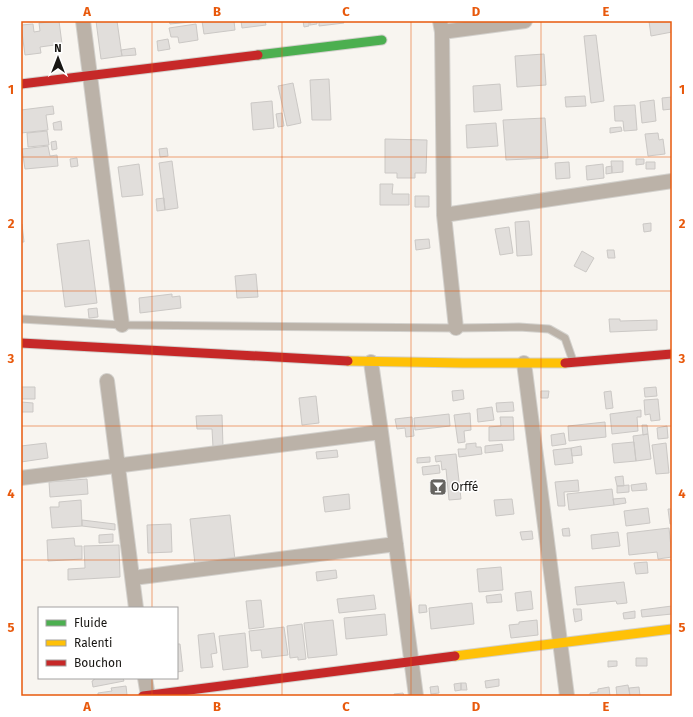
<svg xmlns="http://www.w3.org/2000/svg" width="693" height="717" font-family="'Fira Sans',sans-serif">
<rect width="100%" height="100%" fill="#f8f5f0"/>
<path fill="#e1dedb" stroke="#cbc8c5" d="M 59,21 L 62,44 L 40,47 L 41,53 L 25,55 L 21,25 L 33,24 L 34,32 L 40,31 L 39,23 Z
M 96,21 L 117,21 L 122,56 L 101,59 Z
M 169,21 L 191,21 L 191,22 L 170,24 Z
M 202,21 L 234,21 L 235,30 L 204,34 Z
M 241,21 L 265,21 L 266,25 L 242,28 Z
M 303,21 L 309,21 L 309,26 L 304,27 Z
M 310,21 L 317,21 L 317,24 L 310,25 Z
M 319,21 L 343,21 L 344,23 L 319,26 Z
M 649,21 L 672,21 L 672,32 L 651,36 Z
M 196,24 L 198,40 L 179,43 L 178,37 L 171,37 L 169,28 Z
M 596,35 L 604,101 L 591,103 L 584,36 Z
M 168,39 L 170,49 L 158,51 L 157,41 Z
M 135,48 L 136,55 L 122,56 L 121,50 Z
M 544,54 L 546,85 L 517,87 L 515,56 Z
M 329,79 L 331,120 L 312,120 L 310,80 Z
M 293,83 L 301,123 L 287,126 L 278,86 Z
M 500,84 L 502,110 L 474,112 L 473,86 Z
M 585,96 L 586,106 L 566,107 L 565,97 Z
M 672,97 L 672,109 L 663,110 L 662,98 Z
M 654,100 L 656,121 L 642,123 L 640,102 Z
M 272,101 L 274,128 L 253,130 L 251,103 Z
M 635,105 L 637,130 L 624,131 L 623,121 L 615,121 L 614,106 Z
M 53,106 L 54,114 L 46,115 L 48,130 L 21,133 L 21,110 Z
M 282,113 L 284,126 L 278,127 L 276,114 Z
M 545,118 L 548,158 L 506,160 L 503,120 Z
M 61,121 L 62,130 L 54,130 L 53,123 Z
M 496,123 L 498,146 L 467,148 L 466,125 Z
M 621,127 L 622,131 L 610,133 L 610,128 Z
M 47,131 L 49,145 L 28,147 L 27,133 Z
M 658,133 L 659,140 L 663,139 L 665,154 L 648,156 L 645,134 Z
M 385,139 L 427,140 L 426,173 L 415,173 L 415,178 L 397,178 L 397,173 L 385,173 Z
M 56,141 L 57,149 L 52,150 L 51,142 Z
M 48,146 L 50,156 L 57,155 L 58,166 L 25,169 L 22,149 Z
M 167,148 L 168,156 L 160,157 L 159,149 Z
M 77,158 L 78,166 L 71,167 L 70,159 Z
M 636,159 L 644,159 L 644,164 L 636,165 Z
M 172,161 L 178,208 L 165,210 L 159,163 Z
M 611,161 L 623,161 L 623,172 L 612,173 Z
M 569,162 L 570,178 L 556,179 L 555,163 Z
M 646,162 L 655,162 L 655,169 L 646,169 Z
M 139,164 L 143,195 L 122,197 L 118,167 Z
M 603,164 L 604,178 L 587,180 L 586,166 Z
M 612,166 L 612,173 L 606,174 L 606,167 Z
M 380,184 L 393,184 L 392,194 L 409,194 L 409,205 L 380,205 Z
M 415,196 L 429,196 L 429,207 L 415,207 Z
M 164,198 L 165,210 L 157,211 L 156,199 Z
M 529,221 L 532,255 L 517,256 L 515,222 Z
M 651,223 L 651,231 L 644,232 L 643,224 Z
M 21,224 L 22,224 L 24,242 L 21,242 Z
M 509,227 L 513,253 L 500,255 L 495,229 Z
M 429,239 L 430,248 L 416,250 L 415,240 Z
M 89,240 L 97,303 L 65,307 L 57,244 Z
M 607,250 L 614,250 L 615,258 L 608,258 Z
M 582,251 L 594,258 L 586,272 L 574,266 Z
M 256,274 L 258,297 L 237,298 L 235,276 Z
M 172,294 L 172,297 L 180,296 L 181,308 L 140,313 L 139,298 Z
M 97,308 L 98,317 L 89,318 L 88,309 Z
M 609,319 L 620,319 L 620,321 L 657,320 L 657,330 L 610,332 Z
M 21,387 L 35,387 L 35,399 L 21,399 Z
M 656,387 L 657,396 L 645,397 L 644,388 Z
M 463,390 L 464,399 L 453,401 L 452,391 Z
M 541,391 L 549,391 L 548,398 L 541,398 Z
M 611,391 L 613,408 L 606,409 L 604,392 Z
M 316,396 L 319,423 L 302,425 L 299,398 Z
M 658,399 L 660,420 L 651,421 L 650,414 L 645,415 L 644,400 Z
M 21,402 L 33,403 L 33,412 L 21,412 Z
M 513,402 L 514,411 L 497,412 L 496,403 Z
M 492,407 L 494,420 L 478,422 L 477,409 Z
M 641,410 L 641,417 L 637,417 L 638,431 L 612,434 L 610,414 Z
M 470,413 L 471,430 L 464,431 L 465,442 L 458,443 L 454,415 Z
M 449,414 L 450,426 L 415,430 L 414,418 Z
M 222,415 L 223,447 L 213,447 L 212,429 L 197,429 L 196,416 Z
M 412,417 L 414,436 L 406,437 L 405,428 L 397,429 L 395,419 Z
M 500,417 L 513,417 L 514,440 L 489,441 L 489,427 L 501,426 Z
M 605,422 L 606,437 L 569,441 L 568,426 Z
M 642,425 L 647,425 L 648,434 L 643,435 Z
M 667,426 L 668,438 L 658,439 L 657,428 Z
M 564,433 L 566,444 L 552,446 L 551,435 Z
M 648,434 L 651,459 L 636,461 L 633,436 Z
M 634,442 L 636,461 L 614,463 L 612,444 Z
M 46,443 L 48,458 L 21,462 L 21,446 Z
M 476,443 L 476,447 L 481,447 L 482,454 L 459,457 L 458,449 L 466,449 L 466,444 Z
M 666,443 L 669,473 L 656,474 L 652,445 Z
M 502,444 L 503,451 L 485,453 L 485,446 Z
M 581,446 L 582,455 L 572,456 L 571,448 Z
M 571,448 L 573,463 L 555,465 L 553,450 Z
M 337,450 L 338,457 L 317,459 L 316,452 Z
M 456,454 L 461,499 L 449,500 L 446,469 L 442,470 L 441,461 L 436,462 L 435,456 Z
M 430,457 L 430,462 L 417,463 L 417,458 Z
M 439,465 L 440,473 L 423,475 L 422,467 Z
M 623,476 L 624,486 L 617,486 L 615,477 Z
M 87,479 L 88,494 L 50,497 L 49,482 Z
M 578,480 L 579,491 L 564,492 L 565,506 L 558,506 L 555,482 Z
M 646,483 L 647,490 L 632,491 L 631,485 Z
M 629,485 L 629,492 L 617,493 L 617,486 Z
M 612,489 L 614,505 L 569,510 L 567,494 Z
M 349,494 L 350,509 L 325,512 L 323,497 Z
M 625,498 L 626,503 L 614,505 L 613,499 Z
M 512,499 L 514,514 L 496,516 L 494,500 Z
M 81,500 L 82,526 L 52,528 L 50,507 L 59,507 L 59,502 Z
M 648,508 L 650,523 L 626,526 L 624,511 Z
M 668,509 L 672,509 L 672,524 L 670,524 Z
M 230,515 L 235,560 L 195,564 L 190,519 Z
M 82,520 L 115,524 L 115,530 L 82,526 Z
M 171,524 L 172,552 L 148,553 L 147,525 Z
M 569,528 L 570,536 L 563,536 L 562,529 Z
M 669,528 L 672,557 L 658,559 L 657,552 L 629,555 L 627,533 Z
M 532,531 L 533,539 L 522,540 L 520,532 Z
M 618,532 L 620,546 L 592,549 L 591,535 Z
M 113,534 L 113,542 L 99,543 L 99,535 Z
M 74,538 L 75,546 L 82,546 L 82,559 L 48,561 L 47,540 Z
M 119,545 L 120,577 L 68,580 L 68,569 L 85,568 L 84,546 Z
M 647,562 L 648,573 L 636,574 L 634,563 Z
M 501,567 L 503,590 L 479,592 L 477,569 Z
M 336,570 L 337,578 L 317,581 L 316,572 Z
M 624,582 L 627,603 L 617,604 L 616,601 L 577,605 L 575,587 Z
M 531,591 L 533,609 L 517,611 L 515,593 Z
M 501,594 L 502,602 L 487,603 L 486,596 Z
M 374,595 L 376,609 L 339,613 L 337,599 Z
M 261,600 L 264,627 L 249,629 L 246,601 Z
M 472,603 L 474,624 L 431,629 L 429,608 Z
M 419,605 L 426,605 L 427,612 L 419,613 Z
M 672,606 L 672,614 L 642,617 L 641,610 Z
M 573,609 L 581,609 L 582,620 L 575,622 Z
M 635,611 L 635,618 L 624,619 L 623,613 Z
M 385,614 L 387,635 L 346,639 L 344,618 Z
M 333,620 L 337,655 L 308,658 L 304,623 Z
M 537,620 L 538,635 L 511,638 L 509,625 L 519,624 L 519,622 Z
M 302,624 L 306,659 L 298,660 L 298,657 L 290,658 L 287,626 Z
M 284,627 L 288,655 L 262,658 L 261,650 L 251,651 L 249,631 Z
M 214,633 L 217,653 L 211,654 L 213,667 L 201,668 L 198,635 Z
M 245,633 L 248,667 L 223,670 L 219,636 Z
M 177,644 L 180,644 L 183,671 L 177,672 Z
M 636,658 L 647,658 L 647,666 L 636,666 Z
M 608,661 L 617,661 L 617,666 L 608,667 Z
M 94,678 L 123,678 L 124,681 L 93,687 L 92,681 L 94,680 Z
M 499,679 L 499,686 L 486,688 L 485,681 Z
M 461,683 L 466,683 L 467,690 L 461,690 Z
M 461,683 L 461,690 L 455,691 L 454,684 Z
M 628,685 L 630,696 L 617,696 L 616,687 Z
M 126,686 L 127,695 L 98,696 L 98,693 L 112,691 L 111,688 Z
M 438,686 L 439,693 L 431,694 L 430,687 Z
M 609,687 L 610,696 L 590,696 L 590,693 L 598,692 L 598,689 Z
M 639,687 L 640,696 L 630,696 L 629,688 Z
M 403,693 L 404,696 L 394,696 L 394,694 Z"/>
<g fill="none" stroke-linecap="round" stroke-linejoin="round">
<g stroke="#d3d1cd" stroke-width="9">
<path id="lane" d="M 21,319 L 122,325 L 456,328 L 519,327 L 549,329 L 565,338 L 573,361"/>
</g>
<g stroke="#d3d1cd" stroke-width="16">
<path id="street" d="M 83,21 L 122,325
M 440,21 L 442,32 L 444,215 L 456,328
M 442,32 L 525,21
M 444,215 L 672,181
M 371,362 L 381,432 L 416,696
M 524,363 L 567,696
M 107,381 L 136,608
M 21,478 L 381,432
M 133,578 L 396,544
M 145,678 L 148,696"/>
</g>
<g stroke="#d3d1cd" stroke-width="11">
<path id="fast" d="M 258,55 L 382,40"/>
</g>
<g stroke="#d3d1cd" stroke-width="11">
<path id="slow" d="M 348,361 L 463,363 L 565,363
M 455,656 L 672,629"/>
</g>
<g stroke="#d3d1cd" stroke-width="11">
<path id="jam" d="M 21,84 L 258,55
M 21,343 L 348,361
M 565,363 L 672,354
M 143,696 L 455,656"/>
</g>
<use href="#lane" stroke="#bbb2a8" stroke-width="7"/>
<use href="#street" stroke="#bbb2a8" stroke-width="14"/>
<use href="#fast" stroke="#4caf50" stroke-width="9"/>
<use href="#slow" stroke="#ffc107" stroke-width="9"/>
<use href="#jam" stroke="#c62828" stroke-width="9"/>
</g>
<path fill="none" stroke="#e8590c" stroke-width="1" stroke-opacity="0.55" d="M 152,21 L 152,608M 282,21 L 282,696M 411,21 L 411,696M 541,21 L 541,696M 21,157 L 672,157M 21,291 L 672,291M 21,426 L 672,426M 21,560 L 672,560M 152,678 L 152,696"/>
<defs>
<g id="bar-square" transform="scale(0.9)"><rect x="-9" y="-9" width="18" height="18" rx="4" fill="#666460" stroke="#fff"/><path d="M-6-5H6L.8 .8V4.5H3.5V6h-7V4.5H-.8V.8Z" fill="#fff"/></g>
</defs>
<g fill-rule="evenodd">
<use href="#bar-square" x="438" y="487"/>
</g>
<g text-anchor="middle" stroke-width="3" stroke-linejoin="round" paint-order="stroke">
<g font-size="12" fill="#181613" stroke="#fff" text-anchor="start">
<text x="451" y="491">Orffé</text>
</g>
</g>
<rect width="693" height="717" fill="none" stroke="#ffffff" stroke-width="44"/>
<rect x="38" y="607" width="140" height="72" fill="#ffffff" stroke="#a3a2a1"/>
<rect x="46" y="620" width="20" height="6" fill="#4caf50" stroke="#a3a2a1"/>
<text x="74" y="627" font-size="12" fill="#181613">Fluide</text>
<rect x="46" y="640" width="20" height="6" fill="#ffc107" stroke="#a3a2a1"/>
<text x="74" y="647" font-size="12" fill="#181613">Ralenti</text>
<rect x="46" y="660" width="20" height="6" fill="#c62828" stroke="#a3a2a1"/>
<text x="74" y="667" font-size="12" fill="#181613">Bouchon</text>
<g transform="translate(58 58)" stroke="#ffffff" stroke-width="3" paint-order="stroke">
<path d="M0-3L7 15L0 10L-7 15Z" fill="#181613"/>
<text y="-6" font-size="11" font-weight="bold" text-anchor="middle" fill="#181613">N</text>
</g>
<rect x="22" y="22" width="649" height="673" fill="none" stroke="#e8590c" stroke-width="1.5"/>
<g font-size="13" text-anchor="middle" font-weight="bold" fill="#e8590c">
<text x="87" y="16">A</text>
<text x="217" y="16">B</text>
<text x="346" y="16">C</text>
<text x="476" y="16">D</text>
<text x="606" y="16">E</text>
<text x="11" y="94">1</text>
<text x="682" y="94">1</text>
<text x="11" y="228">2</text>
<text x="682" y="228">2</text>
<text x="11" y="363">3</text>
<text x="682" y="363">3</text>
<text x="11" y="498">4</text>
<text x="682" y="498">4</text>
<text x="11" y="632">5</text>
<text x="682" y="632">5</text>
<text x="87" y="711">A</text>
<text x="217" y="711">B</text>
<text x="346" y="711">C</text>
<text x="476" y="711">D</text>
<text x="606" y="711">E</text>
</g>
</svg>
